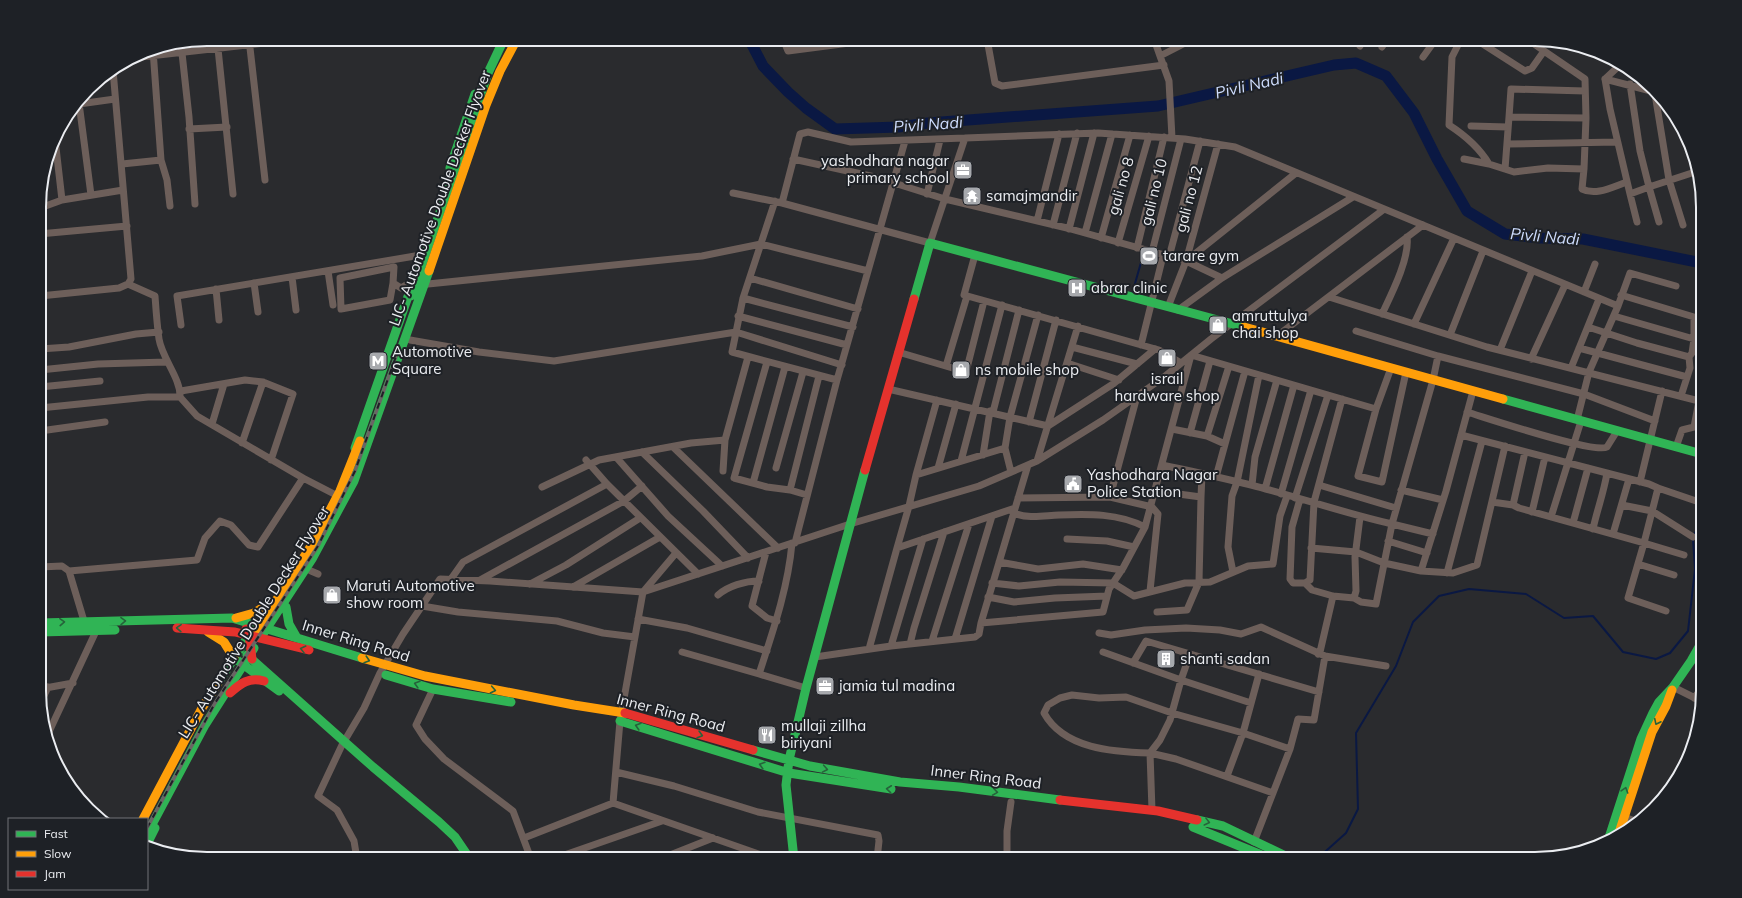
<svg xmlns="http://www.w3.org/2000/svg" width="1742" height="898" font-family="Mulish,sans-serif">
<rect width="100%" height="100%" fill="#2a2b2e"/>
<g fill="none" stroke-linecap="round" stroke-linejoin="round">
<path stroke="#0a1843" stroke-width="2" d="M 1132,294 L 1144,252
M 1694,535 L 1703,517
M 1317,859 L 1346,833 L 1358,809 L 1356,733 L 1396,666 L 1413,622 L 1439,596 L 1469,589 L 1526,594 L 1564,618 L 1593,616 L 1623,652 L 1656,659 L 1670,653 L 1688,631 L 1695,569 L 1693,539"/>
<path stroke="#0a1843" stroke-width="11" d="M 749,39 L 763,66 L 788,92 L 806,108 L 835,129 L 899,127 L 928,123 L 1158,106 L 1334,65 L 1356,63 L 1386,76 L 1414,113 L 1437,159 L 1467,211 L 1505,234 L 1540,238 L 1583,239 L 1702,263"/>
<path stroke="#6d5f5a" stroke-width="7" d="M 217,39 L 233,194
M 249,39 L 265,180
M 783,39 L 788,51 L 880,39
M 987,39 L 995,83 L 1002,86 L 1164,65
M 1154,39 L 1160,56 L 1193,39
M 1234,39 L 1235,41 L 1238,39
M 1461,39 L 1452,57 L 1449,125 C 1466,136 1479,147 1489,164 L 1514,172 L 1548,168 L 1584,169 L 1586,118 L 1585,79 L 1544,51 L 1532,68 L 1525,71 L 1475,39
M 1527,39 L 1544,51
M 1340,40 L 1341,39
M 1317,42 L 1319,39
M 181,44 L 189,117 L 195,204
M 1360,46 L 1364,39
M 1382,47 L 1387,39
M 153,50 L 161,160 L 167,180 L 170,206
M 1160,56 L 1169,81 L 1172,138
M 1423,57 L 1436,39
M 132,58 L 274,42
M 1605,79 L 1610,109 L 1630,194 L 1649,187 L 1640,151 L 1630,84
M 1605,79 L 1651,91
M 1605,79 L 1620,65
M 1585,91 L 1511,89 L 1509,117 L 1586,118
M 1655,94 L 1669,180 L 1683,225
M 79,103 L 91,195
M 79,104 L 115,99
M 1471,126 L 1508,127
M 189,129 L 227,127
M 55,139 L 62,200 L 123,190
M 1507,144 L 1617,142
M 793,159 L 875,177 L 945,199 L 1067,228 L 1186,261 L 1222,278 L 1178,310
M 1464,159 L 1489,164
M 122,164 L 161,160
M 1505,169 L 1509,117
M 1584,169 L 1582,189 C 1596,196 1612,187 1627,182
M 733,193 L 782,203 L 930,243 L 965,138 L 1098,133 L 1185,139 L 1235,147 L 1618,306
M 927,194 L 940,140
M 1630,194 L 1637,222
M 775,201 L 743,298 L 732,352 L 837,380
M 782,203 L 800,134 L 808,132 L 851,142 L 965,138
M 40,208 L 62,200
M 1037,221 L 1059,134
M 1659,222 L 1649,187 L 1698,171
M 1053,225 L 1077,133
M 1069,229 L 1094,133
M 1085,233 L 1112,134
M 39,234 L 127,226
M 1101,238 L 1130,135
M 1118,243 L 1149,136
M 1137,248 L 1164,137
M 1152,252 L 1181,139
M 975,255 L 964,295 L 1159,350 L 1181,363
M 1169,257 L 1200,141
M 1186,261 L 1296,173
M 328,271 L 333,305
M 292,277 L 296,310
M 750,278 L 858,309
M 1222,278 L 1353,197
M 254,283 L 258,312
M 393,283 L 390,300 L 341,309 L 340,278 L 394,267 L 393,283 L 401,288 L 413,281 L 428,284 L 702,256 L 761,244 L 868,271
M 128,284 L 155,296 C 156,310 157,325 159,339 C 162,358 181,379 180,397
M 216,289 L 219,320
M 1584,292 L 1595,264
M 1621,295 L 1694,317 L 1694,339 L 1692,353 L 1689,357 L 1690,368 L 1681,396
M 40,296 L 119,288 L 128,284 L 131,279 L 113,70
M 1329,297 L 1487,347 L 1699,401 L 1694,427 L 1682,430 L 1676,447
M 743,298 L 853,327
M 1168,307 L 1186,261 L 1218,144
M 1382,314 C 1391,295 1410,258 1407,237
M 738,316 L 847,345
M 1614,316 L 1694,339
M 1414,324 L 1454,238
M 181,325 L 177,296 L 421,255
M 1588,327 L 1637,343 L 1689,357
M 1356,331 L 1438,356
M 1450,335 L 1483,251
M 1277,336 L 1423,225
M 410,340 L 479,352 L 554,361 L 736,332 L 842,365
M 1141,345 L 1163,256
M 1072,347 L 1137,364
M 1579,348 L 1687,377
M 40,349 L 69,347 L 136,334 L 159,332
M 1500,350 L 1532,271
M 898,352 L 966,372 L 984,301
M 1531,359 L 1565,285
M 767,362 L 734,478 L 767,487 L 790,490
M 1067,363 L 1119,380
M 946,366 L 967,296
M 1571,368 L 1599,299
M 40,370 L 98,364 L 166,362
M 40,387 L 100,381
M 888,389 L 1048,426 L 1113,384 L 1155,349
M 181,391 L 245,380 L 263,382
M 1137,396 L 1110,497 L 1152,507 L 1158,514 L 1150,591
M 40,408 L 148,397 L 180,397 L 197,416 L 303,478
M 1376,409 L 1358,476 L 1382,482 L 1406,372
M 993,412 L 1019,310
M 1467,412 C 1487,418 1594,454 1607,447 L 1617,431
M 1577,420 L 1589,372 L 1618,306 L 1630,273 L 1676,286
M 1029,422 L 1056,320
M 212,424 L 224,384
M 1172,429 L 1207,436
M 40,431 L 105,422
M 1190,433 L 1210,361
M 1461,435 L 1649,484 L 1658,488 L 1644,543 L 1519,508 L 1513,505 L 1525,452
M 242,443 L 263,382 L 293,394 L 271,460
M 1225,444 L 1207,436 L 1229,366
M 673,447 L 778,548
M 1005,448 L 1010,417 L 1038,315
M 642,452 L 703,511 L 748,558
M 983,455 L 990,411
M 616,457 L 668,516 L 722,566
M 586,460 L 607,484 L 698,574
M 961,461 L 1002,305
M 1037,461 L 1078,326
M 1028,465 L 981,623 L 1103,612 L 1109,589 L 1123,568 L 1145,527 L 1191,355 L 1376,409 L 1391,368
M 1162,465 C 1192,471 1222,478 1251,485 C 1298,497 1344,513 1392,524 L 1433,380 L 1438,356 L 1584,394 L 1655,421
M 776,468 L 803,372
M 938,468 L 956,404
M 723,471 L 725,440 L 748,357
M 1011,472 L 1005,448 L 916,475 L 909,506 L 897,548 L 1015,508
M 916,475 L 937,400
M 1216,477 L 1245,371
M 1640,482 L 1662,391
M 753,483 L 785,367
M 1252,485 L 1255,457 L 1277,380
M 1319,485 L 1396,508
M 542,487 L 599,460 L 691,443 L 725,440
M 1658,488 L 1702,503
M 1265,489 L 1294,385
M 1401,490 L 1443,500
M 1156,491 L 1201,497 L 1199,582 L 1187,610 L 1157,612
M 1281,494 L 1311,390
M 807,495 L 790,490 L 819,376
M 1201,497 L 1202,474
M 1018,498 L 1110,497
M 1295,498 L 1328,395
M 1300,499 L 1292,527 L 1290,579 L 1293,583 L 1305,583 L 1310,580 L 1314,502 L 1342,399
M 1492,502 L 1513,505
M 1622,505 L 1652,511 L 1693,537
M 1532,512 L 1545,457
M 1013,513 C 1030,519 1041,516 1059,515 C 1089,514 1118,513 1145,527
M 1551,517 L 1581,421
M 1573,523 L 1588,468
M 1593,529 C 1597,510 1604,492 1607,473
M 1613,534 L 1629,479
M 1067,539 L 1107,541 L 1134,547
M 1388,541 L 1427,553
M 792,543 C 788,588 773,631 759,674 L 806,688
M 795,543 L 837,380 L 905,141
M 1311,548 L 1356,552 L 1384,563 L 1421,571 L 1446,491 L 1473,391
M 766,552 L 752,606 L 767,618 L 777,621
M 999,562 L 1038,569 L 1083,564 L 1122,570
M 1638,564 L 1674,575
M 40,567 L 62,566 L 69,571 L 197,560 L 205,538 L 220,521 L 231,525 L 249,545 L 258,547 L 303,478 L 336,495
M 69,571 L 84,621
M 311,571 L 318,574
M 1421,571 L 1453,573 L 1477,565 L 1505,446
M 1233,572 L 1228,547 L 1232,496 L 1237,482 L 1259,375
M 1447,573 L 1482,441
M 451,579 L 463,562 L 607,484
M 480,580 L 624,501 L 642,486
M 992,583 L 1019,586 L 1060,582 L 1113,583 L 1134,596 L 1185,583 L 1210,582 L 1248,566 L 1273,564 L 1280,516 L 1287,496
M 1305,583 L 1312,590 L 1333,596 L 1354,598 L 1361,602 L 1376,604 L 1392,524 L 1433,534
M 530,584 L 566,565 L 640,518
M 573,587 L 660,537
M 643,592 L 850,524 L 979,486 L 1037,461 L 1103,420 L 1164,377 L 1211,339 L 1383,210
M 643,592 L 676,553
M 718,595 C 728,586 745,581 759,581
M 988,597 L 1014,602 L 1055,598 L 1107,596
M 1354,598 L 1356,591 L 1355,557 L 1360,517
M 422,606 L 458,612 L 557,621 L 603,633 L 635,637
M 1666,611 L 1628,598 L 1644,543 L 1684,555
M 638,619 L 687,628 L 767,651
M 1099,633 L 1111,635 L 1145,630 L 1186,628 L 1220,630 L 1241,634 L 1261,627 L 1325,656 L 1386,666
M 955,639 L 992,516
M 932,641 L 969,524
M 910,644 L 914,628 L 944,532
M 891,646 L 923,539
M 869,649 L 897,548
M 682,652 L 759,674
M 1103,652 L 1181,680 L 1251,703
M 1190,654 L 1181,680 L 1170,720 L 1160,740 L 1150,753 C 1113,752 1064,749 1044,713 L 1048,705 L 1060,698 L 1072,695 L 1099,698 L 1126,697 L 1172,713 L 1243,733 L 1290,749
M 1318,654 L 1320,652 L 1333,596
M 815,657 L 891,646 L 975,637 L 979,634 L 981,623
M 1133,663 L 1146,641 L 1319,692
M 1673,687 L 1701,701
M 40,689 L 73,683
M 433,689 L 416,725 L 425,739 L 444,759 L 513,811 L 531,859
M 1694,698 L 1703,687
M 40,704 L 48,687
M 47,736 L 97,629
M 616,772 L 674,786 L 758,812 L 878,835 L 879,841 L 877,859
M 1227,776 L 1243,733 L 1259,674
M 613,803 L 773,859 L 793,855
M 1152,810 L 1150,753 L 1176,759 L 1273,793
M 1621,816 L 1638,822
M 1254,842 L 1290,749 L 1298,719 L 1314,720 L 1325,656
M 357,859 L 354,841 L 337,810 L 318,796 L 342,745 L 364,708 L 380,673 L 403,634 L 440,579 L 490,581 L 643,592 L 620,721 L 613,803 L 524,838
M 553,859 L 662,821
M 660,859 L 713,838
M 1007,859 L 1007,831 L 1011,802"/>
<path stroke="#30b455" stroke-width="9" d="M 450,168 L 475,94
M 411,296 L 488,73 L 504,39
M 914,299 L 930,243 L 1244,327
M 1503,399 L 1702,454
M 355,448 L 411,288
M 286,607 L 289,624 L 297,638
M 40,623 L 232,618 L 362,658
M 40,632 L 115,630
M 263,634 L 312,559 L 354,481 L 429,271
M 247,655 L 373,767 L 439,822 L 455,837 L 470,859
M 237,660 L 279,691
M 386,675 L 433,689 L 511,702
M 218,683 L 251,632
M 620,721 L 789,773 L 891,789
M 753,750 L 810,766 L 900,782 L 959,787 L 1060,800
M 1197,820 L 1223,826 L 1292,859
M 1193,827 L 1264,856
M 147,834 L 205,725 L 254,648
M 1608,841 L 1641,739 L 1653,713 L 1659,702 L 1673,687 L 1691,661 L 1703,640
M 147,844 L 155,828
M 794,859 L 786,785 L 789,760 L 806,688 L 865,470"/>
<path stroke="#ff9f0a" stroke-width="9" d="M 429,271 L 486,105 L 500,71 L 517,39
M 1244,327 L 1503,399
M 236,618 L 254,613 L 270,603
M 208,632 L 224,642 L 234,658
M 256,632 L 311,546 L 340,491 L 360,441
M 362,658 L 425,676 L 574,705 L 625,713
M 143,819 L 202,708 L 218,683
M 1618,836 L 1652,732 L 1666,706 L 1672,690"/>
<path stroke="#e5322d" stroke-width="9" d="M 865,470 L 914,299
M 177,628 L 235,632 L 309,650
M 246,629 L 249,635 L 252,659
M 230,693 C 241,683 249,677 264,681
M 625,713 L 753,750
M 1060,800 L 1158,811 L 1197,820"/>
<g stroke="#6a6464" stroke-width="3.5">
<path id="rail" d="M 147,828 L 215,703 L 318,546 L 355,471 L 399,348"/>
</g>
<use href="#rail" stroke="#1e2126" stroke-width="2" stroke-dasharray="6" stroke-linecap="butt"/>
</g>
<defs><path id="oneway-chevron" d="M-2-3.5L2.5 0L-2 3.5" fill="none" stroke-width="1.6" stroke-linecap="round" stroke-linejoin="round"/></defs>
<g stroke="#26633b">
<use href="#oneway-chevron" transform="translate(123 621) rotate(-1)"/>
<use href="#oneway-chevron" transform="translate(62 622) rotate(-3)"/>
<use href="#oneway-chevron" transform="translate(179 628) rotate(-178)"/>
<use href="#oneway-chevron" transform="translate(303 649) rotate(-166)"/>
<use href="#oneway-chevron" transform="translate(367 660) rotate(18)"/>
<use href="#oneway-chevron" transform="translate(417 684) rotate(-164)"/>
<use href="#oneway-chevron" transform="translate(493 690) rotate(11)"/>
<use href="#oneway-chevron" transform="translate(1657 722) rotate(116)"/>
<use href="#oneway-chevron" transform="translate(638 726) rotate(-163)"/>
<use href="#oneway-chevron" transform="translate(700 735) rotate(16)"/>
<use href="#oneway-chevron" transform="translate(762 765) rotate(-163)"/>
<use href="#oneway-chevron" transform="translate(825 769) rotate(10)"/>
<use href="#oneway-chevron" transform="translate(889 789) rotate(-174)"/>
<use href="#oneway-chevron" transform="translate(1625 790) rotate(-72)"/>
<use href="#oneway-chevron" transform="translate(995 792) rotate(8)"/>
<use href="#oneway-chevron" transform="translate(1207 822) rotate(14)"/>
</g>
<defs>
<g id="office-square" transform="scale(1)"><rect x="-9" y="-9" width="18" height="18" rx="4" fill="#a7a9ad" stroke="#1e2126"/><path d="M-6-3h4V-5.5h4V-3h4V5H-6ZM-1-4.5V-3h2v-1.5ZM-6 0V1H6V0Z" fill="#fff"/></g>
<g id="temple-square" transform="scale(1)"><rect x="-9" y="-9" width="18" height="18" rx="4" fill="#a7a9ad" stroke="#1e2126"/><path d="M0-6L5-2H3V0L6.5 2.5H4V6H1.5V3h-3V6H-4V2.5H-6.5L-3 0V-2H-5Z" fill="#fff"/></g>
<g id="stadium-square" transform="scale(1)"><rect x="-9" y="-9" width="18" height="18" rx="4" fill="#a7a9ad" stroke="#1e2126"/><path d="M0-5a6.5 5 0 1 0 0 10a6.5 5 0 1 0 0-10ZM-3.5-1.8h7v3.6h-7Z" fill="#fff"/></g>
<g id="hospital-square" transform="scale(1)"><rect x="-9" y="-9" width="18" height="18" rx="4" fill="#a7a9ad" stroke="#1e2126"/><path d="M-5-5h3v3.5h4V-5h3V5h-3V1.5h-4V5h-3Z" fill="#fff"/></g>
<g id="shop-square" transform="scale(1)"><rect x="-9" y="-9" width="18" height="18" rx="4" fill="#a7a9ad" stroke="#1e2126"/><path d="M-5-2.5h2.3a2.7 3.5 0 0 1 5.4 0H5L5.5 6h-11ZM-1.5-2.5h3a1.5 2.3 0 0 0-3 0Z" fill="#fff"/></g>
<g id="metro-square" transform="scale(1)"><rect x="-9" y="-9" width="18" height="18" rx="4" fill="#a7a9ad" stroke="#1e2126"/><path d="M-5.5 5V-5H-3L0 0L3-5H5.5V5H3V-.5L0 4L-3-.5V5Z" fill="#fff"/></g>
<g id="civic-square" transform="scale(1)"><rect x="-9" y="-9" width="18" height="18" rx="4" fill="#a7a9ad" stroke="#1e2126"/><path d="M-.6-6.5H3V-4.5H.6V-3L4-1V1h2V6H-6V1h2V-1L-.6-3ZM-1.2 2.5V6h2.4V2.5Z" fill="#fff"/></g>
<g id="building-square" transform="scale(1)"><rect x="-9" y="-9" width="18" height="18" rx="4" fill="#a7a9ad" stroke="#1e2126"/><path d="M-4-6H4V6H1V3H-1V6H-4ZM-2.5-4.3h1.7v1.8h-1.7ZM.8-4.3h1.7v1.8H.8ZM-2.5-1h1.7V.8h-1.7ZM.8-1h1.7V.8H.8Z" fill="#fff"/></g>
<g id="restaurant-square" transform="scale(1)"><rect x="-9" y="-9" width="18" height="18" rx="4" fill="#a7a9ad" stroke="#1e2126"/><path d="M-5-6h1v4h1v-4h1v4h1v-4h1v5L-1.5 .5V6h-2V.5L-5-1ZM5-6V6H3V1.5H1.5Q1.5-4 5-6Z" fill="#fff"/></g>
</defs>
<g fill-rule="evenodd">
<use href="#office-square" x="963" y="170"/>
<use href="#temple-square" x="972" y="196"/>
<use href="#stadium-square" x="1149" y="256"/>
<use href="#hospital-square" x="1077" y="288"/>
<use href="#shop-square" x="1218" y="325"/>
<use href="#shop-square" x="1167" y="358"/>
<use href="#metro-square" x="378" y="361"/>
<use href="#shop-square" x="961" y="370"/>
<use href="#civic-square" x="1073" y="484"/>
<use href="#shop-square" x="332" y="595"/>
<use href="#building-square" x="1166" y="659"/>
<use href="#office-square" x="825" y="686"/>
<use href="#restaurant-square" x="767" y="735"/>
</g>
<g text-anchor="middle" stroke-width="4" stroke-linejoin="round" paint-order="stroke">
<g font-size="15" fill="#ebedf1" stroke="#1e2126" text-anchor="start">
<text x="949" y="166" text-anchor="end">yashodhara nagar<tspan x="949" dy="17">primary school</tspan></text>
<text x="986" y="201">samajmandir</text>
<text x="1163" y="261">tarare gym</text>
<text x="1091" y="293">abrar clinic</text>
<text x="1232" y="321">amruttulya<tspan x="1232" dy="17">chai shop</tspan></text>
<text x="392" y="357">Automotive<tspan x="392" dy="17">Square</tspan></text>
<text x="975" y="375">ns mobile shop</text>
<text x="1167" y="384" text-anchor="middle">israil<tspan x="1167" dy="17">hardware shop</tspan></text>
<text x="1087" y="480">Yashodhara Nagar<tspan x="1087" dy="17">Police Station</tspan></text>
<text x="346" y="591">Maruti Automotive<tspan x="346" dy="17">show room</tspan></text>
<text x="1180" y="664">shanti sadan</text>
<text x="839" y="691">jamia tul madina</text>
<text x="781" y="731">mullaji zillha<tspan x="781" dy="17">biriyani</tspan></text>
</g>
<g font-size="15" fill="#ebedf1" stroke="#1e2126">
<text transform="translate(1121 186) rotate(-74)" y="5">gali no 8</text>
<text transform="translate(1154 192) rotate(-76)" y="5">gali no 10</text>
<text transform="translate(440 198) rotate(-70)" y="5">LIC- Automotive Double Decker Flyover</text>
<text transform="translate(1189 199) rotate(-75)" y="5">gali no 12</text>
<text transform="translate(254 622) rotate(-58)" y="5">LIC- Automotive Double Decker Flyover</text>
<text transform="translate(356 641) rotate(17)" y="5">Inner Ring Road</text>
<text transform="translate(671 713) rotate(15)" y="5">Inner Ring Road</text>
<text transform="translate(986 777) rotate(7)" y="5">Inner Ring Road</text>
</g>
<g font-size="16" font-style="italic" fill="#ceddfe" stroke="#1e2126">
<text transform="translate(1249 85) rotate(-13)" y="6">Pivli Nadi</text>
<text transform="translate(928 124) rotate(-4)" y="6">Pivli Nadi</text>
<text transform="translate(1545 236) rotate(5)" y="6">Pivli Nadi</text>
</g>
</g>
<path d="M0 0H1742V898H0ZM207 46H1535A161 161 0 0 1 1696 207V691A161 161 0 0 1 1535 852H207A161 161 0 0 1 46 691V207A161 161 0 0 1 207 46Z" fill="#1e2126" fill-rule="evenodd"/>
<path fill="none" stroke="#ebedf1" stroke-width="2" d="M207 46H1535A161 161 0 0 1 1696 207V691A161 161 0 0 1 1535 852H207A161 161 0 0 1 46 691V207A161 161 0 0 1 207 46Z"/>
<rect x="8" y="818" width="140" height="72" fill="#1e2126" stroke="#707377"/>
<rect x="16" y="831" width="20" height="6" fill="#30b455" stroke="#707377"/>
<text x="44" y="838" font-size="12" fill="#ebedf1">Fast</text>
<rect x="16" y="851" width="20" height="6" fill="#ff9f0a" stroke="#707377"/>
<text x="44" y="858" font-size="12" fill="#ebedf1">Slow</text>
<rect x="16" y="871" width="20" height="6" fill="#e5322d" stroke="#707377"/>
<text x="44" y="878" font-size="12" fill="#ebedf1">Jam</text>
</svg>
